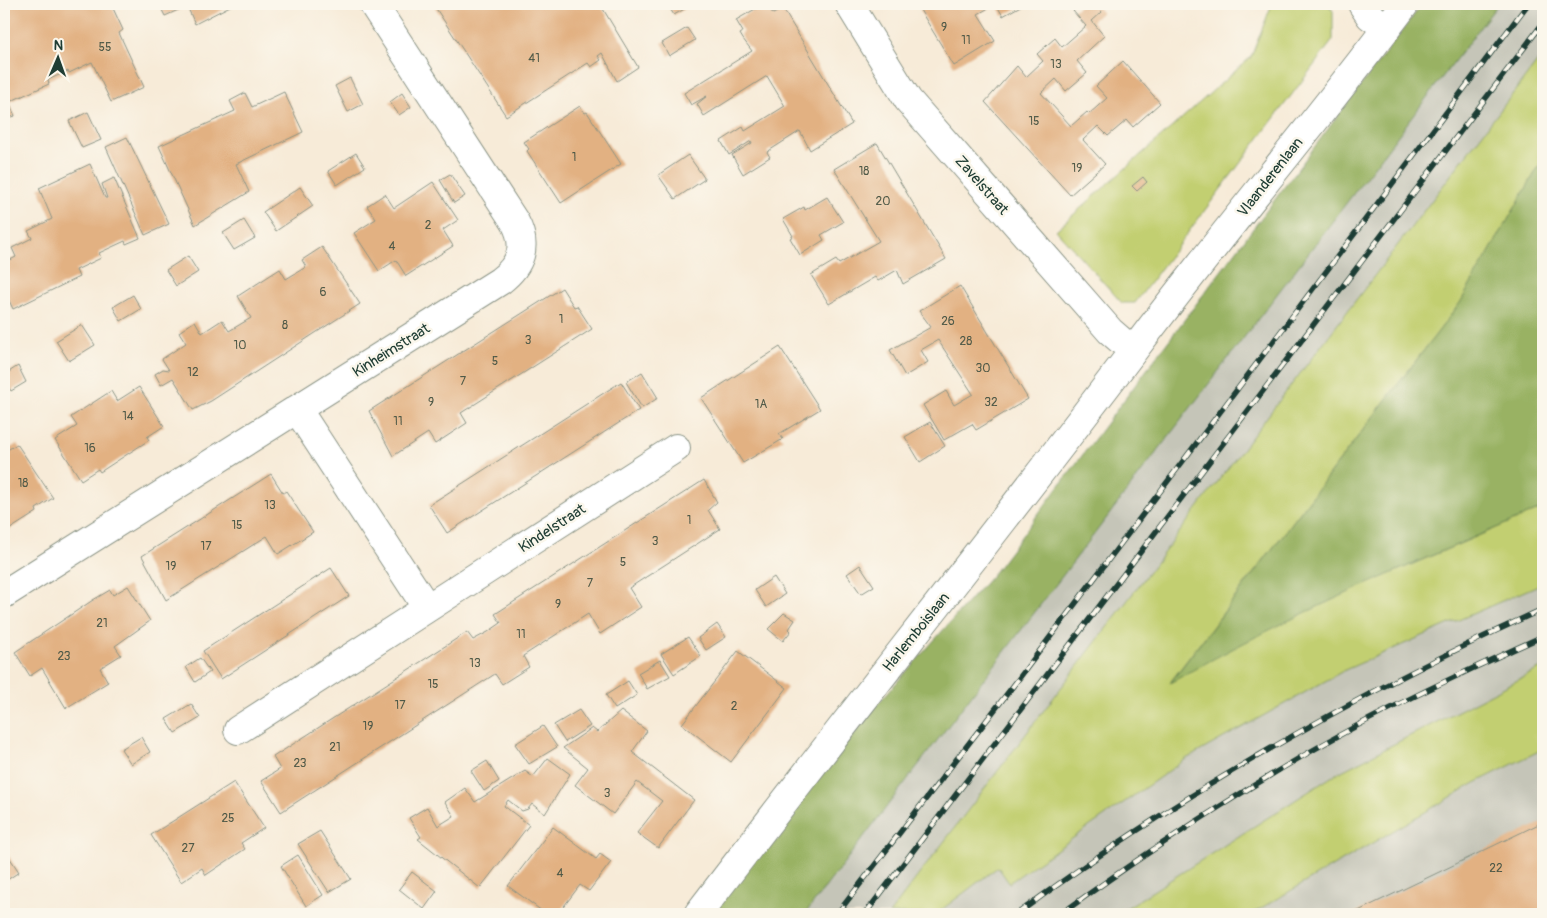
<svg xmlns="http://www.w3.org/2000/svg" width="1547" height="918" font-family="Pangolin,sans-serif">
<rect width="100%" height="100%" fill="#fbf7ec"/>
<filter id="ink" filterUnits="userSpaceOnUse"><feTurbulence type="fractalNoise" baseFrequency=".02" numOctaves="2"/><feDisplacementMap in="SourceGraphic" scale="10" xChannelSelector="R" yChannelSelector="G"/><feConvolveMatrix kernelMatrix="1 2 1 2 8 2 1 2 1" color-interpolation-filters="sRGB"/></filter>
<filter id="wash" filterUnits="userSpaceOnUse"><feTurbulence type="fractalNoise" baseFrequency=".0096" numOctaves="4" result="noise"/><feDisplacementMap in="SourceGraphic" scale="20" xChannelSelector="R" yChannelSelector="G"/><feGaussianBlur stdDeviation="1.12" result="paint"/><feColorMatrix in="noise" values="0 0 0 0 0 0 0 0 0 0 0 0 0 0 0 0 0 1.4 0 .05"/><feComposite in="paint" operator="in"/></filter>
<g filter="url(#wash)">
<rect width="100%" height="100%" fill="#f7ebd8"/>
<path fill="#c5c5b8" d="M 1440,4 L 1543,4 L 1543,159 L 1171,681 L 1543,508 L 1543,734 L 1222,914 L 736,914 Z
M 1543,749 L 1543,914 L 1251,914 L 1475,783 Z"/>
<path fill="#c2cf71" stroke="#708652" d="M 1272,4 L 1328,4 L 1333,11 L 1333,40 L 1135,303 L 1122,303 L 1056,230 L 1251,57 Z
M 1543,54 L 1543,159 L 1460,303 L 1171,681 L 1234,646 L 1362,586 L 1543,508 L 1543,583 L 1345,670 L 1186,759 L 1009,883 L 998,867 L 936,914 L 889,914 Z
M 1543,667 L 1543,749 L 1475,783 L 1251,914 L 1117,914 L 1336,774 Z"/>
<path fill="#99b263" stroke="#5c784c" d="M 1422,4 L 1498,4 L 805,914 L 710,914 L 881,700 L 993,574 Z
M 1543,159 L 1543,508 C 1417,562 1290,614 1170,683 L 1460,303 Z"/>
<g id="blocks">
<path fill="#e2b182" d="M 4,4 L 111,4 L 123,30 L 119,33 L 144,87 L 111,102 L 92,62 L 69,73 L 68,71 L 48,80 L 49,84 L 9,102 L 15,116 L 6,119 L 4,114 Z
M 159,4 L 234,4 L 195,24 L 187,6 L 165,16 Z
M 433,4 L 600,4 L 638,67 L 617,81 L 602,53 L 598,56 L 601,60 L 591,67 L 588,63 L 506,116 Z
M 667,4 L 693,4 L 674,15 Z
M 764,4 L 767,4 L 773,14 L 783,9 L 852,124 L 810,150 L 800,131 L 767,152 L 770,157 L 743,174 L 732,155 L 752,143 L 751,141 L 729,155 L 721,141 L 743,127 L 745,131 L 785,106 L 767,76 L 704,116 L 697,104 L 707,96 L 691,105 L 684,93 L 752,51 L 743,39 L 740,34 L 743,32 L 736,20 Z
M 931,4 L 1024,4 L 1003,16 L 996,4 L 978,14 L 995,41 L 954,66 L 920,10 Z
M 1082,4 L 1095,4 L 1102,12 L 1092,21 L 1104,36 L 1077,61 L 1087,73 L 1066,91 L 1056,79 L 1041,93 L 1071,126 L 1087,112 L 1089,114 L 1107,98 L 1096,86 L 1123,61 L 1160,103 L 1133,127 L 1127,120 L 1108,136 L 1098,126 L 1083,140 L 1105,164 L 1070,195 L 985,102 L 1017,66 L 1026,77 L 1043,61 L 1037,54 L 1055,38 L 1062,47 L 1086,26 L 1073,11 Z
M 687,28 L 695,40 L 669,56 L 662,43 Z
M 350,78 L 363,104 L 348,112 L 335,86 Z
M 284,92 L 303,132 L 236,164 L 249,192 L 195,225 L 159,146 L 235,111 L 230,101 L 245,93 L 252,107 Z
M 402,93 L 411,107 L 399,115 L 390,102 Z
M 580,106 L 585,113 L 587,112 L 621,164 L 561,203 L 527,151 L 529,149 L 524,142 Z
M 88,112 L 101,140 L 82,148 L 69,121 Z
M 127,137 L 169,224 L 145,235 L 106,147 Z
M 877,143 L 946,259 L 903,284 L 897,270 L 878,281 L 875,277 L 829,304 L 811,275 L 836,260 L 839,264 L 879,241 L 834,169 Z
M 356,153 L 365,167 L 337,185 L 328,171 Z
M 688,155 L 705,179 L 675,199 L 658,175 Z
M 90,164 L 105,198 L 107,198 L 102,184 L 114,178 L 140,238 L 126,244 L 125,241 L 99,253 L 101,258 L 76,270 L 79,277 L 13,309 L 4,290 L 4,263 L 16,257 L 12,248 L 32,238 L 28,231 L 52,219 L 39,188 Z
M 450,174 L 465,196 L 454,203 L 440,180 Z
M 1143,177 L 1147,182 L 1137,191 L 1132,186 Z
M 433,182 L 458,220 L 443,230 L 453,246 L 406,276 L 396,260 L 379,271 L 354,233 L 376,219 L 367,206 L 385,194 L 394,208 Z
M 300,187 L 313,206 L 276,231 L 263,212 Z
M 827,197 L 843,222 L 821,235 L 824,240 L 800,255 L 790,238 L 793,236 L 783,219 L 804,207 L 805,210 Z
M 244,220 L 255,238 L 234,250 L 223,233 Z
M 322,247 L 360,304 L 211,401 L 193,410 L 173,378 L 161,385 L 155,374 L 163,369 L 169,370 L 162,359 L 186,343 L 179,332 L 195,321 L 202,333 L 222,320 L 229,331 L 251,318 L 238,296 L 280,269 L 286,279 L 306,267 L 302,260 Z
M 188,256 L 198,272 L 176,286 L 166,270 Z
M 960,286 L 1028,399 L 976,430 L 972,424 L 944,440 L 923,405 L 946,391 L 954,405 L 973,394 L 938,340 L 921,350 L 928,362 L 905,376 L 890,350 L 931,327 L 919,311 Z
M 562,288 L 574,307 L 577,306 L 592,329 L 461,413 L 467,423 L 435,444 L 428,433 L 393,456 L 369,411 Z
M 133,295 L 141,309 L 121,321 L 113,307 Z
M 82,325 L 95,345 L 69,361 L 56,341 Z
M 780,347 L 820,409 L 779,434 L 783,439 L 743,463 L 701,398 Z
M 18,366 L 26,382 L 11,391 L 4,380 L 4,375 Z
M 642,372 L 658,398 L 642,408 L 626,382 Z
M 621,382 L 639,410 L 447,533 L 429,505 Z
M 139,387 L 164,426 L 147,437 L 149,440 L 100,472 L 98,469 L 81,480 L 55,440 L 77,426 L 71,417 L 111,391 L 117,401 Z
M 930,422 L 945,446 L 920,462 L 905,437 Z
M 17,444 L 53,498 L 36,509 L 37,512 L 4,533 L 4,452 Z
M 271,474 L 283,493 L 286,491 L 313,532 L 278,554 L 267,536 L 166,600 L 142,556 Z
M 704,480 L 717,502 L 708,510 L 720,529 L 629,588 L 641,607 L 600,634 L 588,614 L 523,656 L 529,667 L 502,684 L 495,674 L 281,812 L 261,781 L 280,769 L 273,757 L 467,632 L 473,640 L 488,632 L 501,623 L 495,614 Z
M 860,565 L 874,586 L 861,594 L 847,574 Z
M 331,568 L 349,596 L 221,679 L 203,651 Z
M 774,577 L 785,594 L 766,607 L 755,590 Z
M 128,586 L 150,621 L 115,646 L 121,655 L 100,668 L 108,682 L 66,708 L 42,668 L 30,676 L 15,652 L 93,600 L 110,590 L 113,595 Z
M 784,613 L 795,620 L 789,629 L 791,631 L 783,641 L 768,629 Z
M 717,624 L 726,637 L 706,650 L 698,638 Z
M 688,637 L 701,656 L 674,674 L 661,654 Z
M 738,651 L 787,688 L 731,762 L 682,724 Z
M 200,658 L 210,672 L 195,682 L 186,667 Z
M 660,660 L 670,676 L 647,689 L 638,673 Z
M 628,681 L 637,695 L 615,709 L 606,695 Z
M 191,704 L 200,718 L 175,733 L 166,719 Z
M 579,710 L 590,726 L 565,742 L 554,725 Z
M 621,711 L 647,731 L 632,752 L 694,800 L 658,848 L 637,833 L 662,801 L 637,782 L 613,814 L 575,785 L 588,768 L 563,748 L 592,728 L 597,732 Z
M 543,726 L 557,747 L 529,764 L 515,744 Z
M 141,737 L 150,752 L 131,764 L 121,749 Z
M 548,758 L 570,774 L 545,814 L 532,804 L 528,809 L 522,811 L 508,800 L 504,806 L 529,825 L 480,888 L 418,839 L 421,837 L 409,818 L 427,807 L 438,826 L 454,816 L 445,802 L 465,788 L 475,802 L 525,771 L 533,777 Z
M 487,761 L 499,781 L 484,791 L 471,771 Z
M 234,782 L 264,828 L 241,843 L 245,849 L 206,875 L 202,868 L 181,882 L 151,835 Z
M 1543,822 L 1543,914 L 1352,914 Z
M 553,827 L 596,859 L 600,854 L 611,862 L 589,891 L 580,885 L 558,914 L 546,914 L 508,886 Z
M 320,831 L 351,879 L 329,892 L 298,844 Z
M 4,849 L 19,872 L 4,882 Z
M 298,855 L 323,895 L 306,906 L 281,866 Z
M 412,872 L 437,891 L 424,909 L 399,889 Z"/>
</g>
</g>
<g filter="url(#ink)">
<use href="#blocks" fill-opacity="0" stroke="#8b9486" stroke-width="1"/>
<g fill="none" stroke-linecap="round" stroke-linejoin="round">
<g stroke="#8b9486" stroke-width="30">
<path id="street" d="M 849,4 L 908,100 L 1110,331 L 1133,351
M 1362,4 L 1370,16 L 1387,28
M 297,409 L 427,608
M 4,594 L 500,281 C 521,265 528,246 515,222 L 373,4
M 238,730 L 676,448
M 698,914 C 842,725 990,540 1134,350 C 1222,233 1317,121 1405,4"/>
</g>
<use href="#street" stroke="#fff" stroke-width="28"/>
<g stroke="#1f3d34" stroke-width="5.5">
<path id="rail" d="M 837,914 L 1020,677 L 1528,4
M 865,914 L 1543,23
M 1017,914 C 1181,793 1358,693 1543,609
M 1061,914 C 1136,859 1215,808 1296,760 C 1375,713 1460,674 1543,636"/>
</g>
<use href="#rail" stroke="#fbf7ec" stroke-width="4" stroke-dasharray="11" stroke-linecap="butt"/>
</g>
</g>
<g text-anchor="middle" stroke-width="5" stroke-linejoin="round" paint-order="stroke">
<g font-size="12" fill="#505a48">
<text x="944" y="31">9</text>
<text x="966" y="44">11</text>
<text x="105" y="51">55</text>
<text x="534" y="62">41</text>
<text x="1056" y="68">13</text>
<text x="1034" y="125">15</text>
<text x="574" y="161">1</text>
<text x="1077" y="172">19</text>
<text x="864" y="175">18</text>
<text x="883" y="205">20</text>
<text x="428" y="229">2</text>
<text x="392" y="250">4</text>
<text x="323" y="296">6</text>
<text x="561" y="323">1</text>
<text x="948" y="325">26</text>
<text x="285" y="329">8</text>
<text x="528" y="344">3</text>
<text x="966" y="345">28</text>
<text x="240" y="349">10</text>
<text x="495" y="365">5</text>
<text x="983" y="372">30</text>
<text x="193" y="376">12</text>
<text x="463" y="385">7</text>
<text x="431" y="406">9</text>
<text x="991" y="406">32</text>
<text x="761" y="408">1A</text>
<text x="128" y="420">14</text>
<text x="398" y="425">11</text>
<text x="90" y="452">16</text>
<text x="23" y="487">18</text>
<text x="270" y="509">13</text>
<text x="689" y="524">1</text>
<text x="237" y="529">15</text>
<text x="655" y="545">3</text>
<text x="206" y="550">17</text>
<text x="623" y="566">5</text>
<text x="171" y="570">19</text>
<text x="590" y="587">7</text>
<text x="558" y="608">9</text>
<text x="102" y="627">21</text>
<text x="521" y="638">11</text>
<text x="64" y="660">23</text>
<text x="475" y="667">13</text>
<text x="433" y="688">15</text>
<text x="400" y="709">17</text>
<text x="734" y="710">2</text>
<text x="368" y="730">19</text>
<text x="335" y="751">21</text>
<text x="300" y="767">23</text>
<text x="607" y="797">3</text>
<text x="228" y="822">25</text>
<text x="188" y="852">27</text>
<text x="1496" y="872">22</text>
<text x="560" y="877">4</text>
</g>
<g font-size="15" fill="#1f3d34" stroke="#fbf7ec">
<text transform="translate(1270 177) rotate(-52)" y="5">Vlaanderenlaan</text>
<text transform="translate(982 185) rotate(49)" y="5">Zavelstraat</text>
<text transform="translate(391 350) rotate(-32)" y="5">Kinheimstraat</text>
<text transform="translate(552 528) rotate(-33)" y="5">Kindelstraat</text>
<text transform="translate(916 632) rotate(-51)" y="5">Harlemboislaan</text>
</g>
</g>
<rect width="1547" height="918" fill="none" stroke="#fbf7ec" stroke-width="20"/>
<g transform="translate(58 58) rotate(2)" stroke="#fbf7ec" stroke-width="4" paint-order="stroke">
<path d="M0-4L9 19L0 12L-9 19Z" fill="#1f3d34"/>
<text y="-8" font-size="14" font-weight="bold" text-anchor="middle" fill="#1f3d34">N</text>
</g>
</svg>
